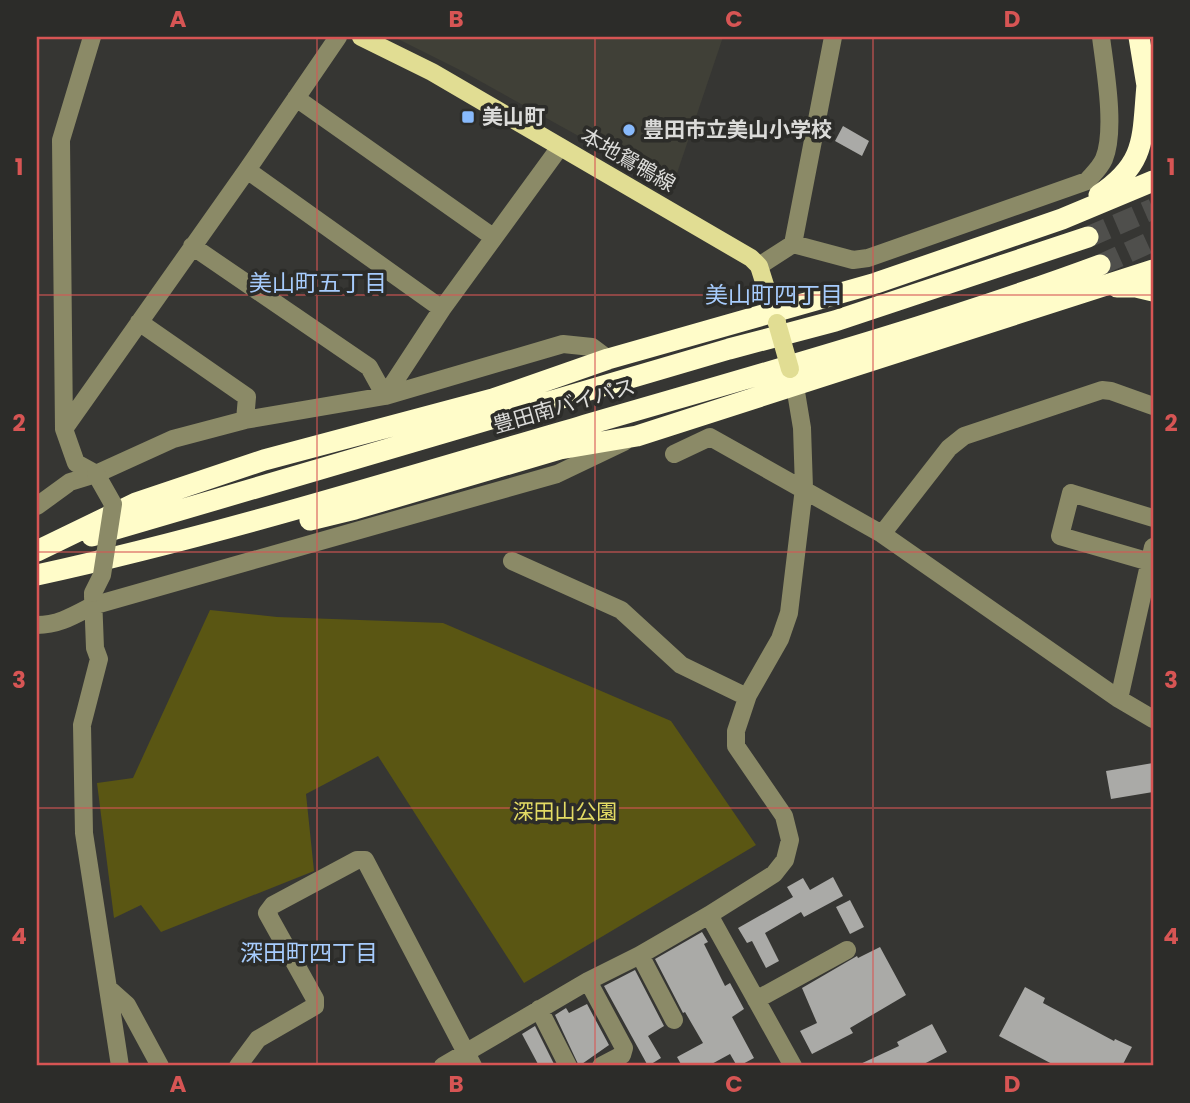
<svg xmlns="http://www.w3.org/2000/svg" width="1190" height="1103" font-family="Poppins,'Noto Sans JP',sans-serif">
<rect width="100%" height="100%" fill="#363633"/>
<path fill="#404037" d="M 394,37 L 723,37 L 672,188 L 462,71 Z"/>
<path fill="#5a5613" d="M 210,610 L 277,617 L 443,623 L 671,721 L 756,845 L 524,983 L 378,756 L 306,794 L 314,871 L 161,932 L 141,905 L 114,918 L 97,783 L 133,778 Z"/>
<path fill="#aaaaa7" d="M 843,126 L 869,141 L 862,156 L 835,141 Z
M 1153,763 L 1153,792 L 1111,799 L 1106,771 Z
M 833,877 L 843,896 L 804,917 L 801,912 L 765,933 L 779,961 L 766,968 L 752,941 L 747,943 L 738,928 L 793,897 L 787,887 L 803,878 L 810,890 Z
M 850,900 L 864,927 L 850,934 L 836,907 Z
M 702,932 L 708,942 L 704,944 L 725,986 L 730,983 L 744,1009 L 732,1017 L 754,1058 L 739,1066 L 737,1066 L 730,1054 L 708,1066 L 682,1066 L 677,1057 L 703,1043 L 685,1012 L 683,1013 L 655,959 Z
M 880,947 L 906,995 L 850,1028 L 853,1033 L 812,1054 L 800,1031 L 817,1023 L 802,988 L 857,956 L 858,958 Z
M 635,970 L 664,1026 L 648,1036 L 661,1058 L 648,1066 L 604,986 Z
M 1025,987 L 1045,998 L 1043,1003 L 1114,1041 L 1115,1039 L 1132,1047 L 1122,1066 L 1056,1066 L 999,1036 Z
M 587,1004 L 609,1045 L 579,1066 L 555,1015 L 566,1008 L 569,1013 Z
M 932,1024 L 947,1052 L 920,1066 L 856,1066 L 899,1046 L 897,1042 Z
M 535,1026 L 555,1066 L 539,1066 L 522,1034 Z"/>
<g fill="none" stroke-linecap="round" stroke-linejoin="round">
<path stroke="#4f4f4c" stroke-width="21" stroke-dasharray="21 10" stroke-linecap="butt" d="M 1088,237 L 1153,209
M 1100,265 L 1153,241"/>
<path stroke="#8b8a67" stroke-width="18" d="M 92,37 L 61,140 L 64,429 L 76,463 L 96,474
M 296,98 L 493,237
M 247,170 L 442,309
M 793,244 L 853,260 L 868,258 L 1087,181 C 1093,174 1100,168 1104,159 C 1116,130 1105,69 1101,37
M 192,246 L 369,367 L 385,396 L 442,309 L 560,147
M 759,266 L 793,244 L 833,37
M 139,322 L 247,397 L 245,420
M 64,429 L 247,170 L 338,37
M 674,454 L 710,437 L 882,534 L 1119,699 L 1153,719
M 37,506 L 70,482 L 96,474 L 173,439 L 245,420 L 385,396 L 563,344 L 592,347 L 608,359
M 882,534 L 949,448 L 964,436 L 1102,390 L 1111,391 L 1153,406
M 512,561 L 621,610 L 681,665 L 747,697
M 1150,562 L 1060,536 L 1071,493 L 1153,518
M 93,596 L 95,648 L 99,659 L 82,725 L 84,833 L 120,1066
M 37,625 C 58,625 73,616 92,606 L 557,474 L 624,442
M 1119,699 L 1153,547
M 709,915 L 793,1066
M 640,955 L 674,1020
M 588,981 L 624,1048 L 622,1055 L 601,1066
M 109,989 L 127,1005 L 160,1066
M 756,1000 L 847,950
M 539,1009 L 568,1066
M 238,1066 L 258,1039 L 315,1006 L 315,999 L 267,913 L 273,905 L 357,860 L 365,860 L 473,1066
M 443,1066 L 588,981 L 640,955 L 709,915 L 774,874 L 785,860 L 790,840 L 784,816 L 736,746 L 736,731 L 748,695 L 780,639 L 789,613 L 804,488 L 802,428 L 795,386"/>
<path stroke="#e1dd93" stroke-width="18" d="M 361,37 L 432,72 L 751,258 L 759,266 L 777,323"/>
<path stroke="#fffcc9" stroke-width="21" d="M 1139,37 L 1149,98
M 1099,195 C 1147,163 1142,138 1147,85
M 1117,287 L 1136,287 L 1153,291
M 310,520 L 355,509 L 560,449 L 637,436 L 1153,270
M 92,536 L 729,349 L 835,321 L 1088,237
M 37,551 L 136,503 L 264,460 L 493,399 L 608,359 L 876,283 L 1062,219 L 1153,181
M 37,575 C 220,535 399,479 579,427 C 754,376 929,328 1100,265"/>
<path stroke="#8b8a67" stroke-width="18" d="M 93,593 L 102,575 L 113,504 L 96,474"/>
<path stroke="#e1dd93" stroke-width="18" d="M 777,323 L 790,369"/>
</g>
<path fill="none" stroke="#d75554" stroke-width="2" stroke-opacity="0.55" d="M 317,37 L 317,1066M 595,37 L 595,1066M 873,37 L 873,1066M 37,295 L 1153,295M 37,552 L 1153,552M 37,808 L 1153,808"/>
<g fill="#88bafc" stroke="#2c2c29" stroke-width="2.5">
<rect x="461" y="110" width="14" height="14" rx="3.5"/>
<circle cx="629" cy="130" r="7"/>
</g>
<g text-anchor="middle" stroke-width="7" stroke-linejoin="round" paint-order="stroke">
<g font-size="21" font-weight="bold" fill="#dbdbd9" stroke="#2c2c29" text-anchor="start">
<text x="482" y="124">美山町</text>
<text x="643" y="137">豊田市立美山小学校</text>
</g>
<g font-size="21" fill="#dbdbd9" stroke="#2c2c29">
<text transform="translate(628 160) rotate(30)" y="7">本地鴛鴨線</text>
<text transform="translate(564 406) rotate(-16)" y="7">豊田南バイパス</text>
</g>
<g font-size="21" fill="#e3db64" stroke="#2c2c29">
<text x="565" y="819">深田山公園</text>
</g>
<g font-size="23" fill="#a7ccfd" stroke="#2c2c29">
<text x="318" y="291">美山町五丁目</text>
<text x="774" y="303">美山町四丁目</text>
<text x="309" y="961">深田町四丁目</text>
</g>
</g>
<rect width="1190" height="1103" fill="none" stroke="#2c2c29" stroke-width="77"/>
<rect x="38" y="38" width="1114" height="1026" fill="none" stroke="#d75554" stroke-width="2.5"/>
<g font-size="23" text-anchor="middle" font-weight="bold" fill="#d75554">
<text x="178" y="27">A</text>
<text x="456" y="27">B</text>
<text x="734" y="27">C</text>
<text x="1012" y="27">D</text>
<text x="19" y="175">1</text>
<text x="1171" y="175">1</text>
<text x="19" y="431">2</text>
<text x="1171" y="431">2</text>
<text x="19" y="688">3</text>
<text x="1171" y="688">3</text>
<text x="19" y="944">4</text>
<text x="1171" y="944">4</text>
<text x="178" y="1092">A</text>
<text x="456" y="1092">B</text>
<text x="734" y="1092">C</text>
<text x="1012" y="1092">D</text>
</g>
</svg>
